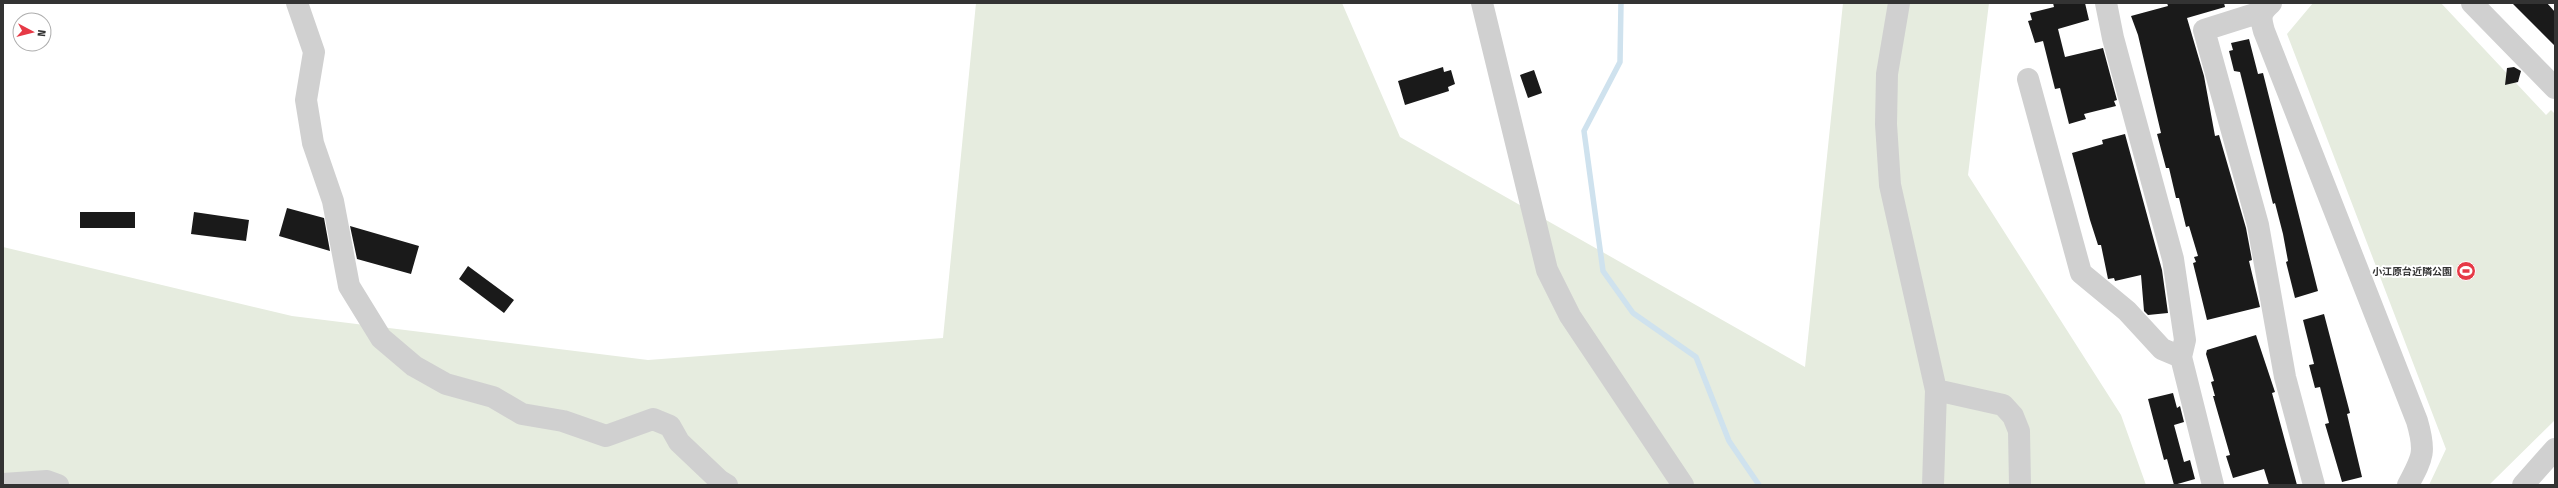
<svg xmlns="http://www.w3.org/2000/svg" width="2558" height="488" font-family="'Fira Sans Condensed','Noto Sans JP',sans-serif">
<rect width="100%" height="100%" fill="#fff"/>
<path fill="#e6ecdf" d="M 976,3 L 1342,3 L 1400,137 L 1805,367 L 1843,3 L 1989,3 L 1968,175 L 2121,415 L 2146,485 L 3,485 L 3,247 L 292,316 L 648,360 L 943,338 Z
M 2313,3 L 2441,3 L 2546,115 L 2551,110 L 2555,114 L 2555,420 L 2489,485 L 2429,485 L 2446,449 L 2287,34 Z"/>
<g fill="none" stroke-linecap="round" stroke-linejoin="round">
<path stroke="#cfe2ee" stroke-width="5.5" d="M 1621,3 L 1620,62 L 1584,131 L 1603,271 L 1633,313 L 1696,357 L 1729,441 L 1759,485"/>
</g>
<path fill="#1a1a1a" d="M 2053,3 L 2085,3 L 2089,20 L 2058,29 L 2065,57 L 2103,48 L 2117,100 L 2114,101 L 2116,106 L 2084,114 L 2086,119 L 2069,124 L 2060,88 L 2055,89 L 2043,41 L 2035,43 L 2028,21 L 2032,20 L 2030,13 L 2054,7 Z
M 2167,3 L 2224,3 L 2225,7 L 2187,18 L 2204,76 L 2215,136 L 2219,135 L 2246,228 L 2252,260 L 2249,261 L 2260,307 L 2207,320 L 2193,263 L 2196,262 L 2194,257 L 2198,256 L 2189,226 L 2186,227 L 2179,198 L 2176,198 L 2169,168 L 2166,168 L 2157,134 L 2161,133 L 2138,35 L 2131,16 L 2168,6 Z
M 2512,3 L 2547,3 L 2555,12 L 2555,46 Z
M 2249,39 L 2258,74 L 2263,73 L 2318,291 L 2295,298 L 2286,262 L 2288,261 L 2283,234 L 2275,203 L 2273,204 L 2240,72 L 2234,71 L 2229,51 L 2233,50 L 2231,43 Z
M 1443,67 L 1444,72 L 1451,70 L 1455,84 L 1448,87 L 1449,91 L 1405,105 L 1398,81 Z
M 2514,67 L 2521,71 L 2518,82 L 2505,85 L 2507,68 Z
M 1534,70 L 1542,93 L 1528,98 L 1520,75 Z
M 2125,134 L 2162,270 L 2168,313 L 2148,315 L 2144,311 L 2141,275 L 2115,281 L 2114,278 L 2108,279 L 2101,245 L 2098,245 L 2090,220 L 2072,153 L 2103,144 L 2102,140 Z
M 287,208 L 324,218 L 330,251 L 279,236 Z
M 80,212 L 135,212 L 135,228 L 80,228 Z
M 194,212 L 249,220 L 246,241 L 191,234 Z
M 350,226 L 419,246 L 411,274 L 357,259 Z
M 468,266 L 514,300 L 504,313 L 459,279 Z
M 2324,314 L 2350,413 L 2347,414 L 2362,477 L 2342,482 L 2325,424 L 2329,423 L 2320,387 L 2315,388 L 2309,365 L 2314,364 L 2303,320 Z
M 2256,335 L 2275,392 L 2272,393 L 2297,485 L 2269,485 L 2264,469 L 2233,478 L 2226,456 L 2230,455 L 2213,396 L 2215,396 L 2211,382 L 2214,381 L 2206,354 L 2207,350 Z
M 2173,393 L 2177,408 L 2180,406 L 2184,422 L 2174,425 L 2184,462 L 2190,460 L 2195,479 L 2174,485 L 2167,459 L 2164,460 L 2148,399 Z"/>
<g fill="none" stroke-linecap="round" stroke-linejoin="round">
<path stroke="#d0d0d0" stroke-width="22" d="M 297,3 L 314,52 L 306,100 L 313,143 L 333,201 L 349,286 L 381,338 L 414,366 L 446,384 L 493,397 L 522,414 L 563,421 L 606,436 L 653,419 L 670,426 L 679,442 L 719,480 L 727,485
M 1482,3 L 1547,270 L 1570,316 L 1683,485
M 1899,3 L 1887,74 L 1886,124 L 1890,185 L 1936,390 L 1933,485
M 2106,3 L 2113,38 L 2173,259 L 2185,340 L 2181,357 L 2213,485
M 2271,3 C 2260,13 2260,17 2264,31 L 2417,421 C 2426,452 2423,457 2408,485
M 2472,3 L 2555,88
M 2261,12 L 2204,30 L 2258,225 L 2285,377 L 2314,485
M 2028,79 L 2081,273 L 2127,311 L 2162,349 L 2181,357
M 1936,390 L 2003,405 L 2013,416 L 2019,431 L 2020,485
M 3,484 L 47,481 L 58,485
M 2523,485 L 2555,449"/>
</g>
<defs>
<g id="stadium-disc" transform="scale(1)"><circle r="9.5" fill="#e63946" stroke="#fff"/><path d="M0-5a6.5 5 0 1 0 0 10a6.5 5 0 1 0 0-10ZM-3.5-1.8h7v3.6h-7Z" fill="#fff"/></g>
</defs>
<g fill-rule="evenodd">
<use href="#stadium-disc" x="2466" y="271"/>
</g>
<g text-anchor="middle" stroke-width="4" stroke-linejoin="round" paint-order="stroke">
<g font-size="10" font-weight="bold" fill="#333" stroke="#fff" text-anchor="end">
<text x="2452" y="275">小江原台近隣公園</text>
</g>
</g>
<rect width="2558" height="488" fill="none" stroke="#333333" stroke-width="8"/>
<g transform="translate(32 32) rotate(97)"><circle r="19" fill="#ffffff" stroke="#adadad"/>
<path d="M0-3L7 15L0 10L-7 15Z" fill="#e63946"/>
<text y="-6" font-size="11" font-weight="bold" text-anchor="middle" fill="#333333">N</text>
</g>
</svg>
